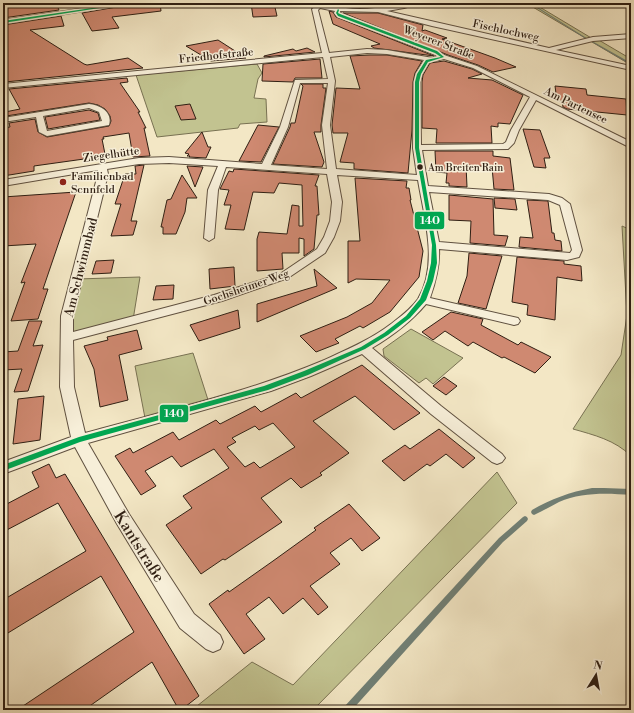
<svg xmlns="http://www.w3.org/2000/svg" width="634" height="713" font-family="'Libre Bodoni',serif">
<rect width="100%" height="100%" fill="#f3e7c5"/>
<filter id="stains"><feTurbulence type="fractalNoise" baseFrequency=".005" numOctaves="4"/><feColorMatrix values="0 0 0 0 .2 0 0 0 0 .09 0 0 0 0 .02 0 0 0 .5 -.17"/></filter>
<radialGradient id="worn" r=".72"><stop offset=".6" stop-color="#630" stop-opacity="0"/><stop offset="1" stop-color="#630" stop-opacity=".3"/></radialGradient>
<path fill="#c2c390" stroke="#787152" d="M 526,3 L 533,3 L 593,39 L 597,39 L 631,59 L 631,65 Z
M 257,64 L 262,73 L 258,79 L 254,98 L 266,99 L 267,122 L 240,124 L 238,128 L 157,137 L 136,75 Z
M 622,226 L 631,230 L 631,456 C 615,440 594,435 573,429 L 621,355 L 627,315 Z
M 140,277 L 133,320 L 69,336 L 77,279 Z
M 411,329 L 463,358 L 433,384 L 426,378 L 419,383 L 384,356 L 383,349 Z
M 193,353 L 209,403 L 145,418 L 135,366 Z
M 497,472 L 517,503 L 313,710 L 192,710 L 252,662 L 293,685 Z"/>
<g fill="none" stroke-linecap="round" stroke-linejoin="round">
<path fill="#707f75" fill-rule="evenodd" d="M 529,3 L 531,3 L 588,39 L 586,39 Z
M 590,41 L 592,41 L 631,63 L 631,65 Z
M 592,488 L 604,488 L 631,489 L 631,495 C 607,493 582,492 559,502 C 551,506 543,511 534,515 L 532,514 L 531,512 L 532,510 C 551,499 570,492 592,488 Z
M 525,516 L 527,517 L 528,519 L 527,521 L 503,542 L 352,710 L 343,710 L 344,707 L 499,538 L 523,517 Z"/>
</g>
<path fill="#cf8971" stroke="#2f1f13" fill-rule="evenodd" d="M 3,3 L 56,3 L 59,10 L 3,18 Z
M 135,3 L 160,3 L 161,11 L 112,17 L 119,28 L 92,31 L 82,13 L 134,4 Z
M 251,3 L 274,3 L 277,16 L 253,17 Z
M 326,3 L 395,3 L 396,4 L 360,8 Z
M 329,11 L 333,12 L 336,17 L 434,56 L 374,48 L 371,46 L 380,44 L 333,24 Z
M 343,13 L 378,13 L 423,25 L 422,31 L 425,30 L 447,38 L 442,39 L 495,58 L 516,67 L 493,72 L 478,65 L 448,55 Z
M 61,16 L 64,26 L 30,30 L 84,64 L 87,65 L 128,58 L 143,68 L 5,82 L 3,78 L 3,25 Z
M 218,40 L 246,58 L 211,61 L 186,46 Z
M 307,48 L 315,52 L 264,57 L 264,56 L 293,49 L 296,51 Z
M 370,55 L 387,55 L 422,61 L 415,73 L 413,82 L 412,130 L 408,173 L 354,169 L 354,163 L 340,162 L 348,133 L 333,133 L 332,125 L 336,88 L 360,89 L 350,56 Z
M 320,59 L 322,78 L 295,78 L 293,82 L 262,81 L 263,64 Z
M 444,61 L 472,69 L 482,74 L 468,78 L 492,80 L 523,95 L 510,124 L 498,123 L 498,127 L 491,126 L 492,143 L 436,143 L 437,129 L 422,128 L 422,82 L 423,75 L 430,63 Z
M 127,78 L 128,82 L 120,83 L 140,112 L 138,112 L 146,128 L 144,128 L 150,156 L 133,157 L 129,133 L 103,137 L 104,139 L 102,139 L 105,154 L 84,157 L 84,159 L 34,166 L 34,171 L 3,176 L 3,128 L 10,127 L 9,123 L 35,119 L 38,132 L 47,137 L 109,126 L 111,121 L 110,116 L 105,109 L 98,105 L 89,103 L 6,116 L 5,112 L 20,109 L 9,89 Z
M 301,84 L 323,84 L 323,88 L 326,88 L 321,125 L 321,132 L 314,132 L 324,162 L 322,167 L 273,164 L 290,127 L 291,123 L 295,123 L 303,86 Z
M 555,86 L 586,89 L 587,95 L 626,99 L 627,115 L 567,109 L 563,107 L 562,101 L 557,101 Z
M 190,104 L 196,119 L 181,120 L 175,106 Z
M 89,110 L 98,113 L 100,120 L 48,129 L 45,117 Z
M 258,125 L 279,127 L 261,162 L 239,161 Z
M 523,129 L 540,130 L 550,158 L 544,158 L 546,168 L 534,167 Z
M 202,132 L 208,147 L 211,147 L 206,158 L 189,157 L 190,156 L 187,156 L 189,154 L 185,153 Z
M 435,151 L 493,151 L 493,156 L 510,158 L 514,190 L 494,189 L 492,167 L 466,165 L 467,187 L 449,186 L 449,183 L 446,183 L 447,173 L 436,172 Z
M 144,165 L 131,221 L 137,221 L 133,235 L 111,236 L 121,204 L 115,204 L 125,174 L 136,174 L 135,166 Z
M 187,166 L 203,167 L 195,187 Z
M 234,169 L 319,175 L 315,186 L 317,186 L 319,215 L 317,215 L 314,249 L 304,256 L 304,239 L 299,238 L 299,253 L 282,253 L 283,269 L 257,271 L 257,239 L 259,232 L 287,234 L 292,205 L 299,206 L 299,226 L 303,226 L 302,185 L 279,183 L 274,193 L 253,192 L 244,230 L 225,229 L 231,205 L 224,205 L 229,190 L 220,189 L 229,171 L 233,172 Z
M 182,175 L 197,198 L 187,198 L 185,212 L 176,234 L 163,234 L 163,227 L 161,227 L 167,200 L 171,199 Z
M 355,178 L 407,181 L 406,188 L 409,188 L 411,200 L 410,200 L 423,251 L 419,277 L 390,312 L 363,328 L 360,326 L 335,339 L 339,343 L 316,352 L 300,336 L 347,317 L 372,303 L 390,280 L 356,279 L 348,283 L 348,241 L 360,241 Z
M 76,192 L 43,289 L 48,289 L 38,319 L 11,321 L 25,282 L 21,283 L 36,244 L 3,246 L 3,197 Z
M 449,195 L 493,199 L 494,235 L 508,236 L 505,246 L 470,243 L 471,221 L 449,220 Z
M 494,198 L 515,199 L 517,210 L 495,208 Z
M 527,200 L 548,201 L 552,233 L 554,233 L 555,240 L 561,241 L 562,251 L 519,247 L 520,237 L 533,238 Z
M 469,253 L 502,256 L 486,309 L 458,303 L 467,276 Z
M 517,257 L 564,261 L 564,264 L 581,266 L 582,281 L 557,277 L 555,320 L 527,315 L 528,305 L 512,302 Z
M 114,260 L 111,273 L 92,274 L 96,261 Z
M 234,267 L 235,286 L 210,289 L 209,269 Z
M 314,269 L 337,288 L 257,322 L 257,304 L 317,286 Z
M 174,285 L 173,299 L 153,300 L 156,286 Z
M 238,310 L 240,328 L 199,341 L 190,325 Z
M 451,312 L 483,319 L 481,325 L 518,345 L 521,342 L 551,357 L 535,373 L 504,357 L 502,358 L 473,342 L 468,346 L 445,331 L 433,340 L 422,332 Z
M 29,321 L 42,321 L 33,346 L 43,345 L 28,391 L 14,392 L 22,369 L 3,370 L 3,352 L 18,351 Z
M 137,330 L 142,349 L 119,355 L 128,400 L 100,407 L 94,369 L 84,346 L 108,340 L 107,337 Z
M 362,365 L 420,413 L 394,430 L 355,396 L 313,421 L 349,453 L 320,473 L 322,475 L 301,488 L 291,478 L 261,498 L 282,522 L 225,560 L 223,559 L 201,574 L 166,525 L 192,508 L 183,496 L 229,468 L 214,449 L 181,467 L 172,456 L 145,471 L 156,486 L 141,495 L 115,456 L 130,448 L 133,453 L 173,432 L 179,440 L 216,420 L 220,424 L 255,406 L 261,412 L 296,393 L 301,398 ZM 273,423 L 295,447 L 260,468 L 254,462 L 245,467 L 227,447 L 236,442 L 232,438 L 255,426 L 259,430 Z
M 444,377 L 457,386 L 446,395 L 433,386 Z
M 44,396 L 40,440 L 13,444 L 18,399 Z
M 439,429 L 475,458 L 463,468 L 446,454 L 430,466 L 427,464 L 404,481 L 382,461 L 405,445 L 410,449 Z
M 49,464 L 56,478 L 65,474 L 199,696 L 181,710 L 179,710 L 152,662 L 84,710 L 17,710 L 134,632 L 101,576 L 3,636 L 3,600 L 86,551 L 58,503 L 3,532 L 3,506 L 39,487 L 32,472 Z
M 349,504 L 380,538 L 362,551 L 351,538 L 330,553 L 340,564 L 310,586 L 328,607 L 318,615 L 303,598 L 283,614 L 269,597 L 246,614 L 265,639 L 244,654 L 209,604 L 228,590 L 229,592 L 273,561 L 316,530 L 314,528 Z"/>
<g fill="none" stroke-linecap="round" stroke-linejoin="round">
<g stroke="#605140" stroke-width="2">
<path id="street" d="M 120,3 L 134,3 L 3,24 L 3,20 Z
M 304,3 C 323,3 341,9 360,9 C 380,9 400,3 420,3 L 404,8 L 387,11 L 549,48 L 593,37 L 631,34 L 631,38 L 593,41 L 556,50 L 631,66 L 631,70 L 432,26 L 378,12 L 340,11 L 340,13 L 447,56 L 477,66 L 631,142 L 631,148 L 536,100 L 519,130 L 514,143 L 508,149 L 422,150 L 428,186 L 549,194 L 562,198 L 570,204 L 582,250 L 579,257 L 567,260 L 439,249 C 440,266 436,281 430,298 L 518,318 L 520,321 L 518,324 L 514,325 L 426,304 C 410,323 392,336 372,348 L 441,406 L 502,454 L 505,458 L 502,462 L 497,464 L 492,462 L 431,414 L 362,354 L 311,376 L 271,391 L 88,443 L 129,514 L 194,614 L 220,635 L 223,642 L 220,649 L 213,652 L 206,649 L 180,628 L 117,524 L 75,447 L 3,474 L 3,462 L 71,437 L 60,387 L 61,316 L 98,174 L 98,170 L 3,186 L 3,180 L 139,158 L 169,157 L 262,164 L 280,127 L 295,80 L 328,79 L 323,57 L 3,88 L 3,84 L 322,53 L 312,9 L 315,7 ZM 320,8 L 335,11 L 334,13 L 337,16 L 438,56 L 433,58 L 387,50 L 367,49 L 329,53 L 318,10 ZM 367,53 L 387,54 L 424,60 L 416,74 L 414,82 L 413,148 L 417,175 L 336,169 L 330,125 L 335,81 L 330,57 ZM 444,59 L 473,68 L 530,97 L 511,130 L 506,142 L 503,144 L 421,145 L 420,82 L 422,74 L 429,62 ZM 300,83 L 328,83 L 322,125 L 327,169 L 271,165 L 288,127 ZM 169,163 L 218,166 L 208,190 L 204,238 L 209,241 L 214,238 L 218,190 L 226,167 L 327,174 L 332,202 L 330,221 L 324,237 L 317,249 L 280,274 L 214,295 L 73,332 L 73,316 L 108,174 L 107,169 L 139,164 ZM 337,175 L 418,180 C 424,217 439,264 418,299 C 411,309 400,317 391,324 C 370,340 346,350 322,361 C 246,393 164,411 85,433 L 74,387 L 73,340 L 222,301 L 288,278 L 325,253 L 334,237 L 340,221 L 342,202 ZM 429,192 L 548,200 L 560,205 L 572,250 L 570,253 L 439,242 Z
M 89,104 C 100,105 113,112 109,125 L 47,136 L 39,132 L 36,117 L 3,122 L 3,118 ZM 89,108 L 99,112 L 102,121 L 47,131 L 43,116 Z"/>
</g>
<use href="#street" fill="#f7efd9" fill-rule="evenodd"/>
<g stroke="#f7efd9" stroke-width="3">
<path id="bus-1" d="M 126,3 L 132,3 L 3,23 L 3,21 Z
M 338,9 L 339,10 L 338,13 L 340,14 L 437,51 L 444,57 L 428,62 L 421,74 L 419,82 L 419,148 L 436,245 L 437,263 L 433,281 L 426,300 L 410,318 L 388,335 L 365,349 L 308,375 L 268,390 L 80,442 L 3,471 L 3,465 L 79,437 L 264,386 L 304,371 L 361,347 L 384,333 L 406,316 L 420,299 L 427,281 L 431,263 L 432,245 L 415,148 L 415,82 L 417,74 L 426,60 L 441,57 L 435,53 L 338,16 L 336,13 Z"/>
</g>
<use href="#bus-1" fill="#00a651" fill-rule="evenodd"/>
</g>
<circle fill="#2f1f13" stroke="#f7efd9" stroke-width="1.5" cx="420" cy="167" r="3.5"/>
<circle fill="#8f2418" stroke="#f7efd9" stroke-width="1.5" cx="63" cy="182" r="4"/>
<g text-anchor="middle" stroke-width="3" stroke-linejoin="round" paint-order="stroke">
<g font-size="10" fill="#2f1f13" stroke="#f7efd9" text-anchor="start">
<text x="428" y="171">Am Breiten Rain</text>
</g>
<g font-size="11" fill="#2f1f13" stroke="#f7efd9">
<text transform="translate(506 30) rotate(12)" y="4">Fischlochweg</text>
<text transform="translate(439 42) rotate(21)" y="4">Weyerer Straße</text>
<text transform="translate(216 55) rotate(-6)" y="4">Friedhofstraße</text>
<text transform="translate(576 105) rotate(26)" y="4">Am Partensee</text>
<text transform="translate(111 154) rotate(-8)" y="4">Ziegelhütte</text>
<text transform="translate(246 287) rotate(-19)" y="4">Gochsheimer Weg</text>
</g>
<g font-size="11" fill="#2f1f13" stroke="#f7efd9" text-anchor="start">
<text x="71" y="180">Familienbad<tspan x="71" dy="13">Sennfeld</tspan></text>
</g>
<g font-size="13" fill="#2f1f13" stroke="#f7efd9">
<text transform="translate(80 267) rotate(-76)" y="5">Am Schwimmbad</text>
</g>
<g font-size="16" fill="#2f1f13" stroke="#f7efd9">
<text transform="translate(140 546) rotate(58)" y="6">Kantstraße</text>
</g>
</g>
<g stroke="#f7efd9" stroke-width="1.5">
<rect x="414" y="211" width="31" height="19" rx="4" fill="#00a651"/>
<rect x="159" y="404" width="30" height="19" rx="4" fill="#00a651"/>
</g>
<g font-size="11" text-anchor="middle" font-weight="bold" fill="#fff">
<text x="430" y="224">140</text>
<text x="174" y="417">140</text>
</g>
<rect width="634" height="713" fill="none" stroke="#f3e7c5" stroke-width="16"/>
<rect x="4" y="4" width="626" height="705" fill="none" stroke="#2f1f13" stroke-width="2"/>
<rect x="8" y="8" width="618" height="697" fill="none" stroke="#2f1f13"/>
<g transform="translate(596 675) rotate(11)" stroke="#f7efd9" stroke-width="3" paint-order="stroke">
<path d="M0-3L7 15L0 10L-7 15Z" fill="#2f1f13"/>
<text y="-6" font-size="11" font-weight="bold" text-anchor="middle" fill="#2f1f13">N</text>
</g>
<rect width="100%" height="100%" filter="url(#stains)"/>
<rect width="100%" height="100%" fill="url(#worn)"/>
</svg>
